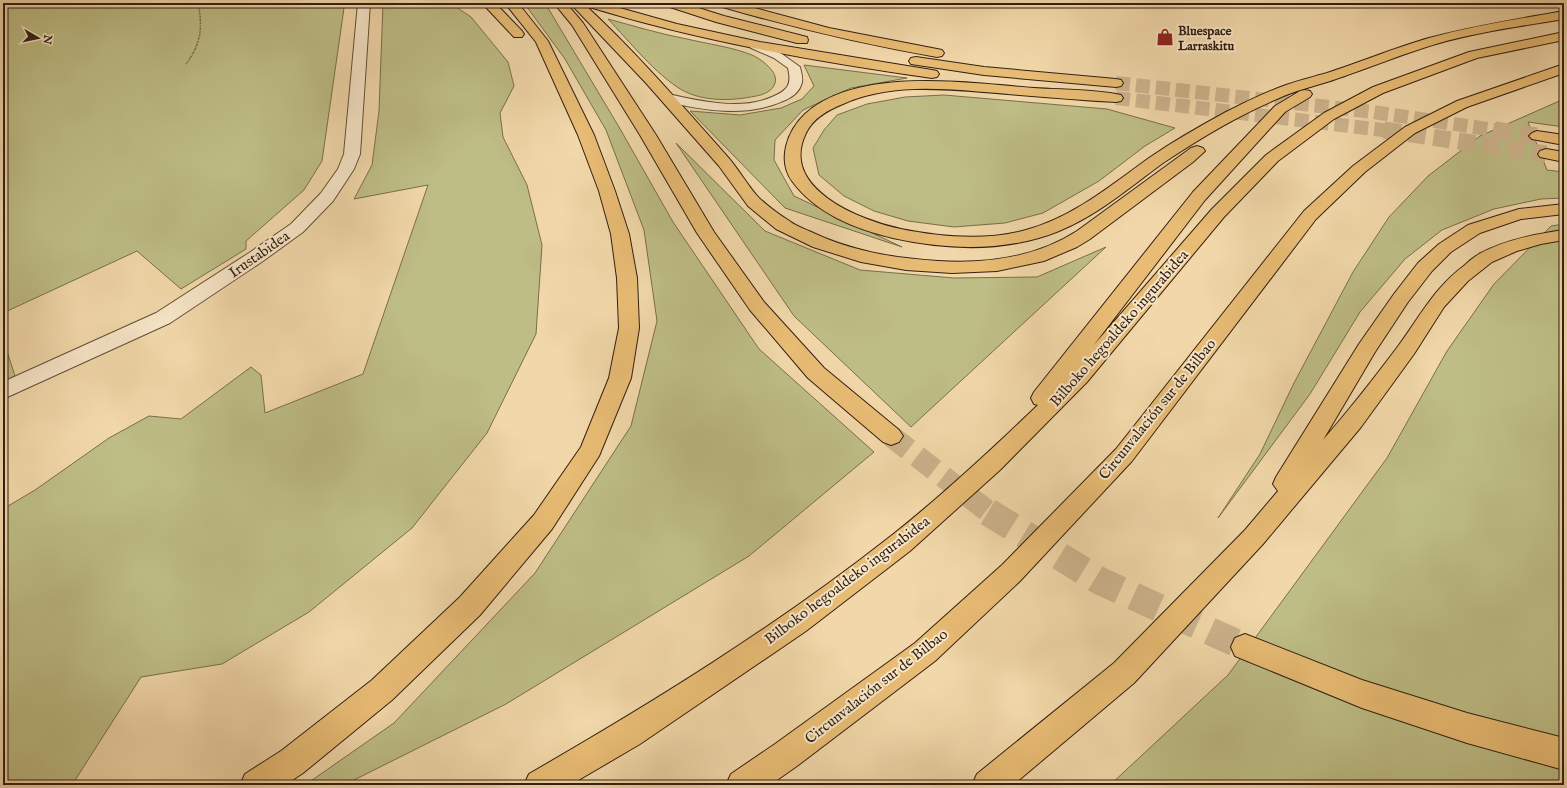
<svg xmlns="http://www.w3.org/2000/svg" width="1567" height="788" font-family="'IM FELL English',serif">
<rect width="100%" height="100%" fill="#f1d7a9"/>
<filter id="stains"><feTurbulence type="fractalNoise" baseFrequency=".005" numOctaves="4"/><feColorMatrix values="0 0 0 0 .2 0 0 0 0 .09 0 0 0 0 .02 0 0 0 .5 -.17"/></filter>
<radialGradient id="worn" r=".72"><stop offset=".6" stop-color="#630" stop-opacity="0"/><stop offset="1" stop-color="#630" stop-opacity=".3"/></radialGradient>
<path fill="#bebd85" stroke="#786e4c" d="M 3,3 L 339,3 L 344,8 L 322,161 L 304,190 L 246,241 L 246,249 L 181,289 L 137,251 L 3,313 Z
M 383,3 L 450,3 L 471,17 L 508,62 L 514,86 L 500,113 L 503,137 L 527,185 L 542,245 L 536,334 L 487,433 L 412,528 L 309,612 L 222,664 L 141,677 L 72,785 L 3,785 L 3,509 L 35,490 L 109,438 L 149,416 L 181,419 L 251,367 L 261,375 L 265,413 L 363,374 L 428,185 L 354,199 L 372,165 L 379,111 Z
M 524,3 L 545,3 L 619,127 L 673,222 L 759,349 L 874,452 L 749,556 L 506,704 L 344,785 L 305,785 L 394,723 L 535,573 L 631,426 L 657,321 L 644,230 L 606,130 L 565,59 Z
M 608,19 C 634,26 660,34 687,39 C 708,44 732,47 752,55 C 761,59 779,72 775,83 C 773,91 763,95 756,96 C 732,101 704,102 682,90 C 656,75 629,41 608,19 Z
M 804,65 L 907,78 L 851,88 L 803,110 L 775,140 L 774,160 L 794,196 L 902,247 L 785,208 L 690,111 L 740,115 L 781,108 L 802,99 L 814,86 Z
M 944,95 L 1107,109 L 1175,128 L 1145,146 L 1099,181 L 1043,213 L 1005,223 L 954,227 L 908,221 L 874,211 L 844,196 L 819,175 L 813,148 L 824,130 L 837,115 L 867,104 L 905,97 Z
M 1564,99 L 1564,127 L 1528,122 L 1547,170 L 1564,172 L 1564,198 L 1541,199 L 1494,209 L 1442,230 L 1405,259 L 1360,312 L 1310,394 L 1218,518 L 1260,454 L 1294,383 L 1353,272 L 1389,217 L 1428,176 L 1480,136 Z
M 676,143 L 765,231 L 860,270 L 954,278 L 1037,277 L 1106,247 L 911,427 L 794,316 Z
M 1564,224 L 1564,785 L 1110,785 L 1228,675 L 1387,458 L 1447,351 L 1494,284 L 1551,226 Z
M 3,339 L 15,376 L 3,382 Z"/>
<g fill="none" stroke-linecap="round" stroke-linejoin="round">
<path stroke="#cbb28b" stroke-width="14" stroke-dasharray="14 6" stroke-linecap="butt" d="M 1116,83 L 1373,112 L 1502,131
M 1116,98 L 1391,131"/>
<path stroke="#cbb28b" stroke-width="17" stroke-dasharray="17 8" stroke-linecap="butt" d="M 1384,130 L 1546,154
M 1495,130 L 1537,136"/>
<path stroke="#cbb28b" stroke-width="22" stroke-dasharray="22 11" stroke-linecap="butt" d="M 891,436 L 990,513"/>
<path stroke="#cbb28b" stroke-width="28" stroke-dasharray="28 14" stroke-linecap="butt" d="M 988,512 L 1100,581 L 1245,647"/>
<g stroke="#624d38" stroke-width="2">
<path id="lane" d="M 755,43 L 782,54 L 800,67 C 801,72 803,77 802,82 C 800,92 791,98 783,101 C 745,118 702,110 664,101 L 662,98 L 664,95 L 668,94 C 701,101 740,111 772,97 C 788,90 792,85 788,68 L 774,58 L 751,48 L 749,46 Z"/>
</g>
<g stroke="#624d38" stroke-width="2">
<path id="street" d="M 358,3 L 370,3 L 360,154 L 354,169 L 333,201 L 303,232 L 263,261 L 170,323 L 3,399 L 3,382 L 156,313 L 249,253 L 291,224 L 321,193 L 338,169 L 344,154 Z"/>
</g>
<g stroke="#331f12" stroke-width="2">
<path id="highway" d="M 482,3 L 495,3 L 522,31 L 524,34 L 522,37 L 514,37 Z
M 505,3 L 518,3 L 548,41 L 594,135 L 615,191 L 629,234 L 637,278 L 639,328 L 631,378 L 599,456 L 552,529 L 480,615 L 392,700 L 303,773 L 285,785 L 240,785 L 245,774 L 281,751 L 372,680 L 460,597 L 534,515 L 581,447 L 609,378 L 619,328 L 617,278 L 611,234 L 599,191 L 578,135 L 536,42 Z
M 554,3 L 566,3 L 583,23 L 656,135 L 714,232 L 764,302 L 824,368 L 899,430 L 903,436 L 899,442 L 891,445 L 883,442 L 808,378 L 750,310 L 697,233 L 640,135 L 572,25 Z
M 570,3 L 583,3 C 634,50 680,103 726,155 C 738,168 747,185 759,198 C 768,206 778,214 788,220 C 794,225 802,228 809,231 C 850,251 893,258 938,261 C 986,264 1037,257 1077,231 L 1191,148 L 1197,146 L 1203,148 L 1205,151 L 1193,162 L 1090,239 L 1077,247 L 1044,261 L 997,271 L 952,273 L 906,270 L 861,262 L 813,247 L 776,229 L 748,206 L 719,166 L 646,83 Z
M 584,3 L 602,3 L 677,24 L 760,42 L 932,70 L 937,71 L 939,74 L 937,77 L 932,78 C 815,61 699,41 586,6 Z
M 665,3 L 683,3 L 724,16 L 807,37 L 808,40 L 807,43 L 797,43 L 716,22 L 667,6 Z
M 717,3 L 736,3 L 829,28 L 937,49 L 942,50 L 944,53 L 942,56 L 937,57 C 863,44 791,27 719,6 Z
M 1564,11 L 1564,19 C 1521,26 1478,32 1436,44 C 1402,54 1369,68 1336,79 C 1316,86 1296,90 1277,99 C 1237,116 1199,139 1163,163 C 1130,187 1098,215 1059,231 C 1007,252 947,250 893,238 C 856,229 816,214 792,181 C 777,160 787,131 805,114 C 858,66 968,83 1034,88 C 1063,90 1093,89 1121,95 L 1123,98 L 1121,101 L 1116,102 C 1080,100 1044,97 1008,94 C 953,90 895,81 843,104 C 828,110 813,118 806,133 C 779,188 859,220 901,229 C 940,237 986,241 1026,230 C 1073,217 1110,186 1149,158 C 1174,141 1200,126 1226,112 C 1246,102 1266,92 1286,85 C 1300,80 1313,77 1327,73 C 1361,62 1394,48 1429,38 C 1473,26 1519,19 1564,11 Z
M 1564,32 L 1564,40 L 1477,58 L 1383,93 L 1334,119 L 1278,161 L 1224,217 L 1087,382 L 1000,470 L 910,551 L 806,631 L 640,744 L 570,785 L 524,785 L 529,774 C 654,702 778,625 891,536 C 943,495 991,450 1038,405 L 1034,404 L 1031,398 L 1034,392 L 1193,192 L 1275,106 L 1300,91 L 1305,90 L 1310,91 L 1312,94 L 1310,97 L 1285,112 L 1205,200 L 1093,346 L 1212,209 L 1266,155 L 1324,113 L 1373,87 L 1469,52 Z
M 916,57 L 984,67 L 1116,79 L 1121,80 L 1123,83 L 1121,86 L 1116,87 L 984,75 L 911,64 L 909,61 L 911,58 Z
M 1564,64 L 1564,73 L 1467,107 L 1415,133 L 1365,172 L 1316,219 L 1132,461 L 1020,581 L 935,661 L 797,766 L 770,785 L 726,785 L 731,774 L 775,744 L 915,643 L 1002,565 L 1116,449 L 1304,211 L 1353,166 L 1405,127 L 1457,101 Z
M 1537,131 L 1564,135 L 1564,145 L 1532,139 L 1529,136 L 1532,133 Z
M 1546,149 L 1564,152 L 1564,162 L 1540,157 L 1538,154 L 1540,151 Z
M 1564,204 L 1564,214 L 1521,219 L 1480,233 L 1451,252 L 1432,271 L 1408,302 L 1375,352 L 1323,440 C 1350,409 1375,377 1399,345 C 1421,315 1434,288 1465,265 C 1469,261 1474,257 1479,254 C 1505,240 1535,234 1564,230 L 1564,240 L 1541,244 L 1517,251 L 1492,262 L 1468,281 L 1444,307 L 1414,354 L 1361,427 L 1263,544 L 1134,683 L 1013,785 L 972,785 L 977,774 L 1114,663 L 1245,530 L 1278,491 L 1273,484 L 1276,477 L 1359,344 L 1394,294 L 1418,263 L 1439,244 L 1468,225 L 1519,209 Z
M 1245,634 L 1362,680 L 1467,713 L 1564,738 L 1564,770 L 1467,743 L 1362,708 L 1235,656 L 1231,647 L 1235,638 Z"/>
</g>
<path stroke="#331f12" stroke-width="1.5" stroke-dasharray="0.5 1" stroke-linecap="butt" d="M 186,64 C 201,44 203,27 198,3"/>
<use href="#lane" fill="#f6e5c7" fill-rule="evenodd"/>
<use href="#street" fill="#f6e5c7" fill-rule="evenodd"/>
<use href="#highway" fill="#e8bc74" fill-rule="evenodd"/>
</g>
<defs>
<g id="shop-bare" transform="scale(1.38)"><path d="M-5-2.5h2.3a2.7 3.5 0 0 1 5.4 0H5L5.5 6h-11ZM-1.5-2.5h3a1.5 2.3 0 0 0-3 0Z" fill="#8f2418" stroke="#f6e5c7" stroke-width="2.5" paint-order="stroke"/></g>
</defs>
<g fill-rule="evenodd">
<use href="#shop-bare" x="1165" y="37"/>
</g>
<g text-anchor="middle" stroke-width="4" stroke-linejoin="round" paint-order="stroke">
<g font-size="13" font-weight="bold" fill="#331f12" stroke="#f6e5c7" text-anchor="start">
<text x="1178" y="35">Bluespace<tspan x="1178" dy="15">Larraskitu</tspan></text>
</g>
<g font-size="15" fill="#331f12" stroke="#f6e5c7">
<text transform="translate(259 254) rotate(-35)" y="5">Irustabidea</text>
<text transform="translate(1119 328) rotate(-49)" y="5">Bilboko hegoaldeko ingurabidea</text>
<text transform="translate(1157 409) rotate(-51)" y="5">Circunvalación sur de Bilbao</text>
<text transform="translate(847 580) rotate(-37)" y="5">Bilboko hegoaldeko ingurabidea</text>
<text transform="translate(876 686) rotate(-38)" y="5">Circunvalación sur de Bilbao</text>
</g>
</g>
<rect width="1567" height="788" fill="none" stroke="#f1d7a9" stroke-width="16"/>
<rect x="4" y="4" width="1559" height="780" fill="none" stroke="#331f12" stroke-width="2"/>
<rect x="8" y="8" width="1551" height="772" fill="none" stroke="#331f12"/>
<g transform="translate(38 38) rotate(99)" stroke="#f6e5c7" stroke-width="3" paint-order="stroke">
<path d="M0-3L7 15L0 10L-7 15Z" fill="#331f12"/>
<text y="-6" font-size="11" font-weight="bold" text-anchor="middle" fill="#331f12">N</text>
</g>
<rect width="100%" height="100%" filter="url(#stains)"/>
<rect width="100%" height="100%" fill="url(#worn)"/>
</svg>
